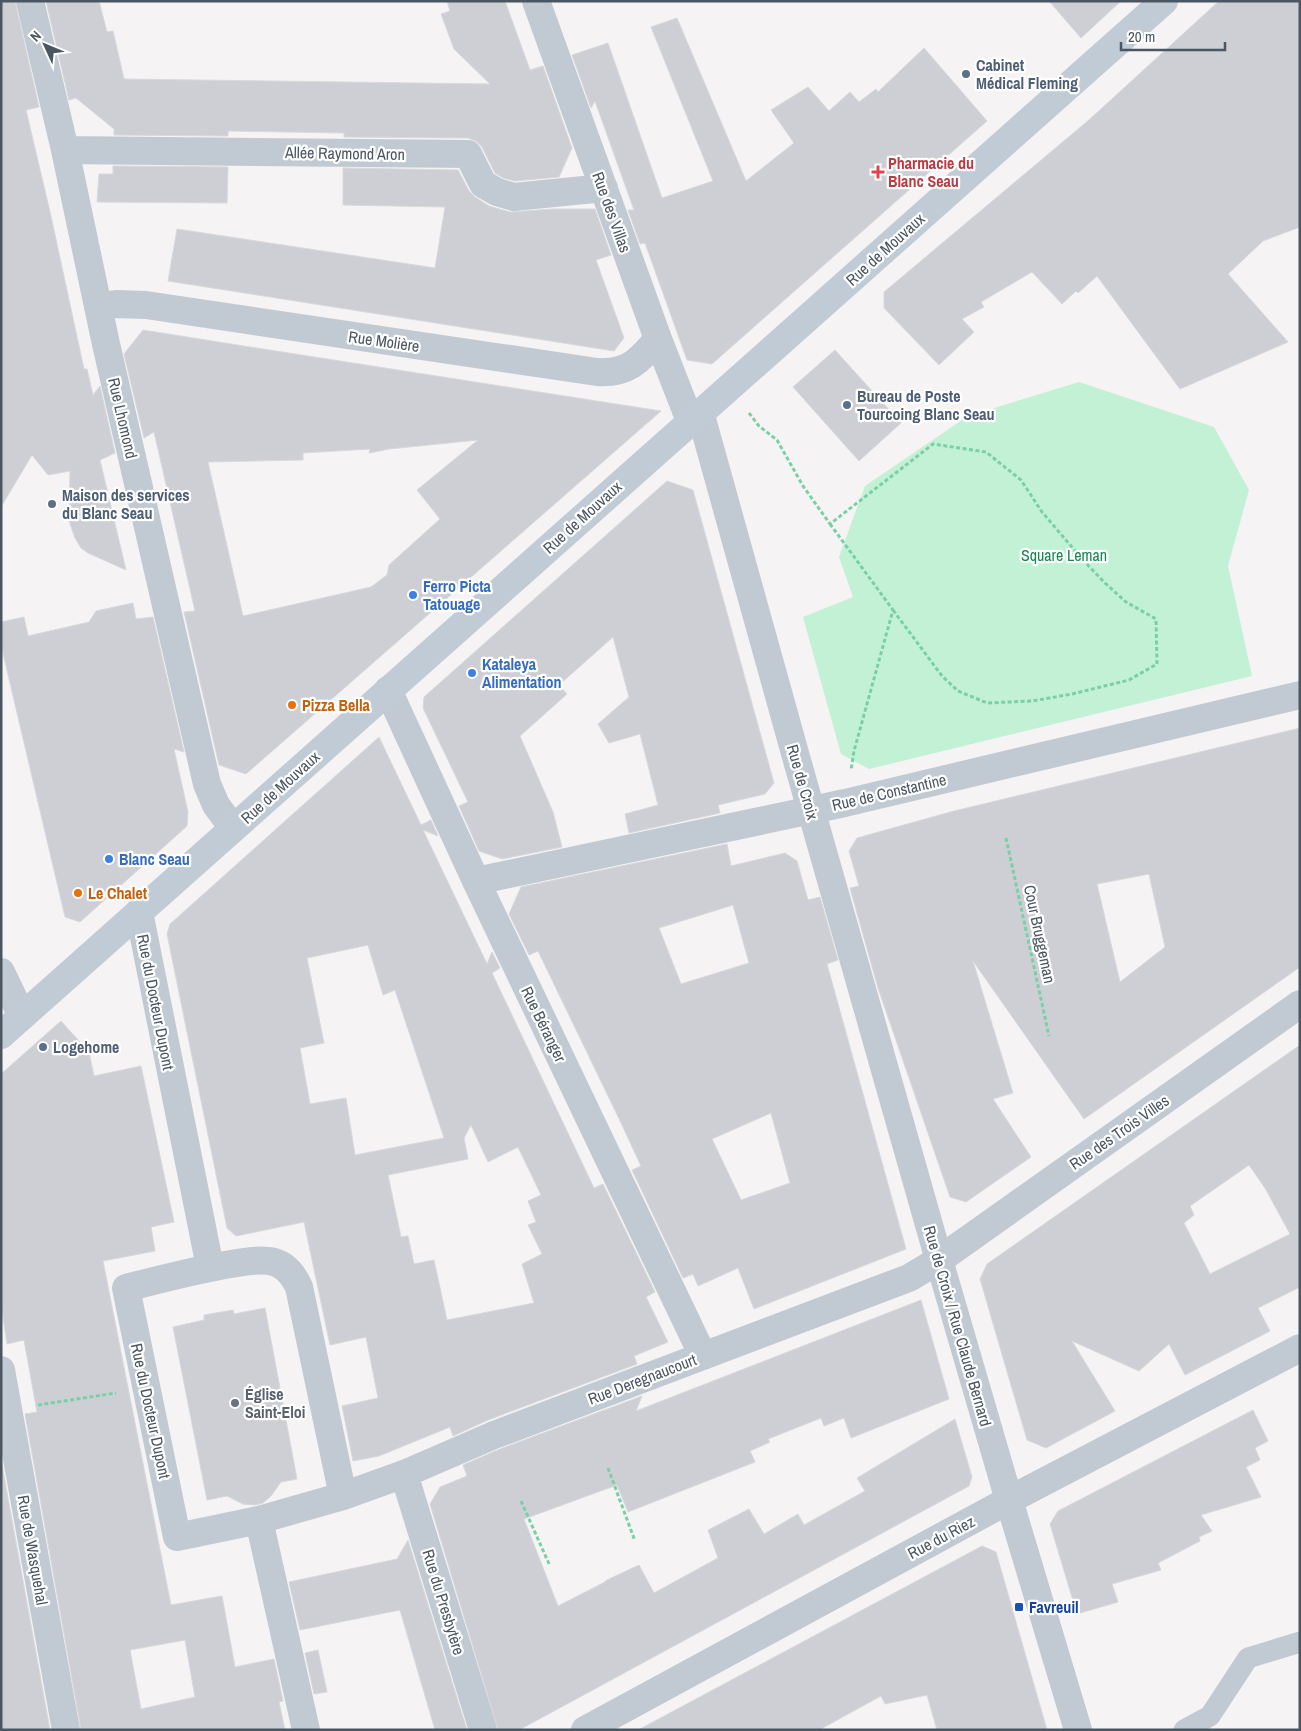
<svg xmlns="http://www.w3.org/2000/svg" width="1301" height="1731" font-family="'Archivo Narrow',sans-serif">
<rect width="100%" height="100%" fill="#f5f3f3"/>
<path fill="#c3f1d5" d="M 1079,382 L 1214,427 L 1249,490 L 1228,566 L 1252,676 L 869,769 L 841,754 L 803,617 L 853,597 L 839,557 L 865,486 L 968,416 Z"/>
<path fill="#cdcfd5" stroke="#d7d9de" fill-rule="evenodd" d="M 1,1 L 15,1 L 39,107 L 26,110 L 51,216 L 84,369 L 87,369 L 93,395 L 100,386 L 115,453 L 100,460 L 126,570 L 88,553 L 81,548 L 75,538 L 69,521 L 70,471 L 48,475 L 32,455 L 1,507 Z
M 46,1 L 99,1 L 107,32 L 113,31 L 124,79 L 490,84 L 454,49 L 441,14 L 450,11 L 447,1 L 505,1 L 530,70 L 543,66 L 572,148 L 559,177 L 515,181 L 503,178 L 495,173 L 482,147 L 476,141 L 468,138 L 344,137 L 344,133 L 228,131 L 228,136 L 114,135 L 114,129 L 76,98 L 69,100 Z
M 1049,1 L 1121,1 L 1081,38 Z
M 1219,1 L 1300,1 L 1300,227 L 1263,241 L 1228,274 L 1288,342 L 1180,389 L 1097,276 L 1078,293 L 1076,291 L 1062,304 L 1032,272 L 981,302 L 984,307 L 962,319 L 974,332 L 939,365 L 884,308 L 884,292 L 1090,119 Z
M 677,18 L 746,181 L 794,143 L 771,110 L 808,87 L 829,111 L 850,92 L 859,102 L 876,89 L 878,92 L 924,48 L 987,121 L 712,364 L 687,360 L 645,243 L 640,244 L 628,210 L 634,210 L 595,101 L 591,108 L 572,55 L 608,43 L 662,198 L 713,181 L 651,27 Z
M 113,166 L 228,167 L 227,203 L 97,202 L 99,174 L 113,174 Z
M 343,168 L 458,170 L 469,191 L 475,197 L 489,206 L 510,212 L 553,209 L 595,209 L 611,255 L 596,260 L 624,338 L 614,351 L 168,281 L 177,229 L 435,268 L 445,207 L 343,205 Z
M 143,330 L 250,347 L 661,411 L 246,774 L 219,765 L 184,612 L 195,611 L 154,432 L 144,438 L 124,354 ZM 478,440 L 417,490 L 440,519 L 389,565 L 387,575 L 371,587 L 243,616 L 208,462 L 303,460 L 303,453 L 370,449 L 369,453 L 389,449 Z
M 835,350 L 901,423 L 859,461 L 793,387 Z
M 667,481 L 693,490 L 774,783 L 765,794 L 718,805 L 720,813 L 629,833 L 625,814 L 658,805 L 640,734 L 609,743 L 598,724 L 629,697 L 613,637 L 559,685 L 567,694 L 520,736 L 553,812 L 562,847 L 502,859 L 479,851 L 459,806 L 468,802 L 423,708 L 424,697 Z
M 133,603 L 136,619 L 153,617 L 184,752 L 174,749 L 188,812 L 187,826 L 80,922 L 65,917 L 1,645 L 1,622 L 24,617 L 28,636 L 89,622 L 96,611 Z
M 1300,728 L 1300,967 L 1084,1119 L 973,961 L 1013,1093 L 993,1099 L 1031,1157 L 966,1202 L 950,1197 L 878,988 L 850,888 L 859,886 L 849,851 L 857,838 L 954,811 ZM 1149,874 L 1165,947 L 1120,982 L 1097,884 Z
M 379,737 L 421,825 L 431,820 L 438,836 L 423,830 L 487,964 L 492,952 L 500,968 L 492,973 L 594,1188 L 603,1184 L 655,1292 L 646,1297 L 668,1342 L 634,1356 L 637,1364 L 488,1420 L 453,1436 L 450,1427 L 379,1456 L 353,1461 L 342,1406 L 378,1398 L 366,1337 L 330,1345 L 304,1222 L 236,1236 L 227,1228 L 167,934 L 170,924 ZM 368,945 L 383,995 L 395,990 L 444,1138 L 355,1155 L 346,1098 L 310,1104 L 300,1048 L 324,1043 L 307,958 ZM 471,1125 L 488,1162 L 518,1147 L 541,1195 L 528,1201 L 536,1222 L 528,1225 L 542,1254 L 522,1264 L 534,1303 L 447,1320 L 434,1260 L 414,1264 L 408,1236 L 401,1237 L 388,1175 L 468,1159 L 464,1138 Z
M 727,844 L 731,866 L 785,853 L 797,861 L 808,900 L 820,897 L 838,960 L 827,964 L 906,1249 L 754,1309 L 738,1268 L 698,1286 L 693,1274 L 683,1278 L 632,1170 L 641,1166 L 622,1125 L 538,951 L 529,955 L 509,914 L 521,887 ZM 733,905 L 749,963 L 681,984 L 659,928 ZM 771,1113 L 790,1183 L 741,1200 L 712,1139 Z
M 61,1021 L 89,1052 L 94,1076 L 141,1066 L 174,1222 L 151,1227 L 155,1251 L 103,1261 L 171,1605 L 222,1596 L 235,1667 L 274,1659 L 283,1701 L 279,1702 L 285,1730 L 81,1730 L 25,1414 L 37,1412 L 24,1340 L 7,1344 L 1,1304 L 1,1074 ZM 185,1640 L 195,1697 L 141,1709 L 130,1650 Z
M 1300,1045 L 1300,1287 L 1258,1308 L 1270,1331 L 1185,1375 L 1169,1344 L 1139,1371 L 1072,1341 L 1115,1411 L 1046,1448 L 1027,1440 L 980,1279 L 987,1264 ZM 1249,1165 L 1265,1188 L 1290,1234 L 1210,1274 L 1184,1223 L 1194,1215 L 1190,1206 Z
M 921,1300 L 949,1399 L 851,1438 L 844,1418 L 824,1426 L 821,1418 L 768,1439 L 770,1442 L 750,1451 L 755,1462 L 628,1512 L 617,1485 L 524,1519 L 558,1606 L 603,1583 L 607,1580 L 639,1565 L 654,1593 L 718,1558 L 708,1530 L 749,1509 L 764,1534 L 798,1514 L 804,1525 L 865,1491 L 857,1478 L 955,1419 L 972,1477 L 969,1486 L 519,1730 L 498,1730 L 430,1504 L 440,1487 L 467,1476 L 463,1465 L 500,1449 L 642,1396 L 636,1411 Z
M 265,1308 L 297,1479 L 281,1482 L 271,1496 L 263,1503 L 255,1505 L 243,1504 L 227,1496 L 207,1500 L 173,1327 L 204,1320 L 204,1315 L 233,1310 L 234,1314 Z
M 1253,1410 L 1268,1441 L 1255,1448 L 1260,1460 L 1246,1467 L 1261,1497 L 1201,1515 L 1212,1531 L 1199,1537 L 1200,1541 L 1158,1563 L 1161,1570 L 1112,1584 L 1118,1602 L 1077,1614 L 1050,1524 L 1058,1511 Z
M 1,1459 L 50,1730 L 1,1730 Z
M 408,1540 L 467,1730 L 435,1730 L 400,1610 L 300,1630 L 289,1582 L 397,1559 Z
M 982,1546 L 996,1552 L 1047,1730 L 937,1730 L 927,1695 L 885,1704 L 881,1696 L 819,1730 L 638,1730 Z
M 318,1650 L 327,1692 L 314,1694 L 305,1653 Z"/>
<g fill="none" stroke-linecap="round" stroke-linejoin="round">
<path stroke="#7ad0a6" stroke-width="3" stroke-dasharray="4 2.5" stroke-linecap="butt" d="M 749,413 L 759,426 L 777,440 L 803,486 L 830,524 L 933,444 L 986,452 L 1021,480 L 1042,512 L 1082,559 L 1105,583 L 1126,602 L 1156,619 L 1157,664 L 1129,680 L 1072,694 L 1032,701 L 987,703 L 958,691 L 942,676 L 893,610
M 830,524 L 893,610 L 854,751 L 851,770
M 1006,838 L 1049,1036
M 38,1405 L 116,1393
M 608,1468 L 635,1541
M 521,1501 L 550,1566"/>
<path stroke="#c1cad2" stroke-width="21" d="M 1184,1730 L 1210,1716 L 1248,1658 L 1300,1642"/>
<path stroke="#c1cad2" stroke-width="28" d="M 30,1 L 65,150 L 106,344 L 207,784 L 216,805 L 233,828
M 536,1 L 658,339 L 690,421
M 65,150 L 468,154 L 483,184 L 497,192 L 514,197 L 604,188
M 98,307 L 116,304 L 146,305 L 597,372 C 628,374 639,361 658,339
M 700,412 L 798,764 L 939,1260 L 1009,1500 L 1078,1730
M 388,690 L 476,881 L 703,1356
M 476,881 L 845,803 L 1300,695
M 404,1474 L 494,1435 L 909,1278 L 939,1260 L 1300,1004
M 585,1730 L 1009,1500 L 1300,1348"/>
<path stroke="#c1cad2" stroke-width="28" d="M 139,912 L 210,1267
M 1,972 L 22,1016
M 1,1370 L 66,1730
M 343,1496 L 299,1287 C 293,1274 284,1263 269,1261 C 257,1259 243,1262 231,1264 C 195,1270 161,1279 126,1288 L 177,1537 L 259,1520 L 343,1496 L 404,1474 L 483,1730
M 259,1520 L 306,1730"/>
<path stroke="#c1cbd6" stroke-width="28" d="M 1,1035 L 1164,1"/>
</g>
<g fill="#5c6f8a" stroke="#fff" stroke-width="2">
<circle cx="966" cy="74" r="5"/>
<circle cx="847" cy="405" r="5"/>
<circle cx="52" cy="504" r="5"/>
<circle cx="43" cy="1047" r="5"/>
</g>
<path fill="#e0444e" stroke="#fff" stroke-width="2" d="M875.5 164.5h5v5h5v5h-5v5h-5v-5h-5v-5h5z"/>
<g fill="#3f7fe0" stroke="#fff" stroke-width="2">
<circle cx="413" cy="595" r="5"/>
<circle cx="472" cy="673" r="5"/>
<circle cx="109" cy="859" r="5"/>
</g>
<g fill="#e8710a" stroke="#fff" stroke-width="2">
<circle cx="292" cy="705" r="5"/>
<circle cx="78" cy="893" r="5"/>
</g>
<circle fill="#6b7280" stroke="#fff" stroke-width="2" cx="235" cy="1403" r="5"/>
<rect fill="#1a4fb4" stroke="#fff" stroke-width="2" x="1014" y="1602" width="10" height="10" rx="2.5"/>
<g text-anchor="middle" stroke-width="4.5" stroke-linejoin="round" paint-order="stroke">
<g font-size="16" font-weight="bold" fill="#4e5e75" stroke="#fff" text-anchor="start">
<text x="976" y="71">Cabinet<tspan x="976" dy="18">Médical Fleming</tspan></text>
<text x="857" y="402">Bureau de Poste<tspan x="857" dy="18">Tourcoing Blanc Seau</tspan></text>
<text x="62" y="501">Maison des services<tspan x="62" dy="18">du Blanc Seau</tspan></text>
<text x="53" y="1053">Logehome</text>
</g>
<g font-size="16" fill="#4a5661" stroke="#fff">
<text transform="translate(345 153) rotate(1)" y="6">Allée Raymond Aron</text>
<text transform="translate(612 212) rotate(70)" y="6">Rue des Villas</text>
<text transform="translate(885 249) rotate(-42)" y="6">Rue de Mouvaux</text>
<text transform="translate(384 341) rotate(8)" y="6">Rue Molière</text>
<text transform="translate(123 418) rotate(77)" y="6">Rue Lhomond</text>
<text transform="translate(582 517) rotate(-42)" y="6">Rue de Mouvaux</text>
<text transform="translate(803 782) rotate(74)" y="6">Rue de Croix</text>
<text transform="translate(280 787) rotate(-42)" y="6">Rue de Mouvaux</text>
<text transform="translate(889 792) rotate(-13)" y="6">Rue de Constantine</text>
<text transform="translate(1040 934) rotate(78)" y="6">Cour Bruggeman</text>
<text transform="translate(156 1002) rotate(79)" y="6">Rue du Docteur Dupont</text>
<text transform="translate(544 1024) rotate(64)" y="6">Rue Béranger</text>
<text transform="translate(1119 1132) rotate(-35)" y="6">Rue des Trois Villes</text>
<text transform="translate(958 1326) rotate(74)" y="6">Rue de Croix / Rue Claude Bernard</text>
<text transform="translate(642 1379) rotate(-21)" y="6">Rue Deregnaucourt</text>
<text transform="translate(151 1411) rotate(78)" y="6">Rue du Docteur Dupont</text>
<text transform="translate(941 1537) rotate(-28)" y="6">Rue du Riez</text>
<text transform="translate(33 1550) rotate(80)" y="6">Rue de Wasquehal</text>
<text transform="translate(444 1602) rotate(73)" y="6">Rue du Presbytère</text>
</g>
<g font-size="16" font-weight="bold" fill="#be3a42" stroke="#fff" text-anchor="start">
<text x="888" y="169">Pharmacie du<tspan x="888" dy="18">Blanc Seau</tspan></text>
</g>
<g font-size="16" fill="#17864f" stroke="#fff">
<text x="1064" y="561">Square Leman</text>
</g>
<g font-size="16" font-weight="bold" fill="#366cbe" stroke="#fff" text-anchor="start">
<text x="423" y="592">Ferro Picta<tspan x="423" dy="18">Tatouage</tspan></text>
<text x="482" y="670">Kataleya<tspan x="482" dy="18">Alimentation</tspan></text>
<text x="119" y="865">Blanc Seau</text>
</g>
<g font-size="16" font-weight="bold" fill="#c56008" stroke="#fff" text-anchor="start">
<text x="302" y="711">Pizza Bella</text>
<text x="88" y="899">Le Chalet</text>
</g>
<g font-size="16" font-weight="bold" fill="#5b616d" stroke="#fff" text-anchor="start">
<text x="245" y="1400">Église<tspan x="245" dy="18">Saint-Eloi</tspan></text>
</g>
<g font-size="16" font-weight="bold" fill="#164399" stroke="#fff" text-anchor="start">
<text x="1029" y="1613">Favreuil</text>
</g>
</g>
<rect width="1301" height="1731" fill="none" stroke="#4a5661" stroke-width="5"/>
<g transform="translate(45 45) rotate(314)" stroke="#ffffff" stroke-width="4" paint-order="stroke">
<path d="M0-4L9 19L0 12L-9 19Z" fill="#4a5661"/>
<text y="-8" font-size="14" font-weight="bold" text-anchor="middle" fill="#4a5661">N</text>
</g>
<path d="M1121 42v8h104v-8" fill="none" stroke="#4a5661" stroke-width="2.5"/>
<text x="1128" y="42" font-size="15" fill="#4a5661" stroke="#ffffff" stroke-width="4" paint-order="stroke">20 m</text>
</svg>
